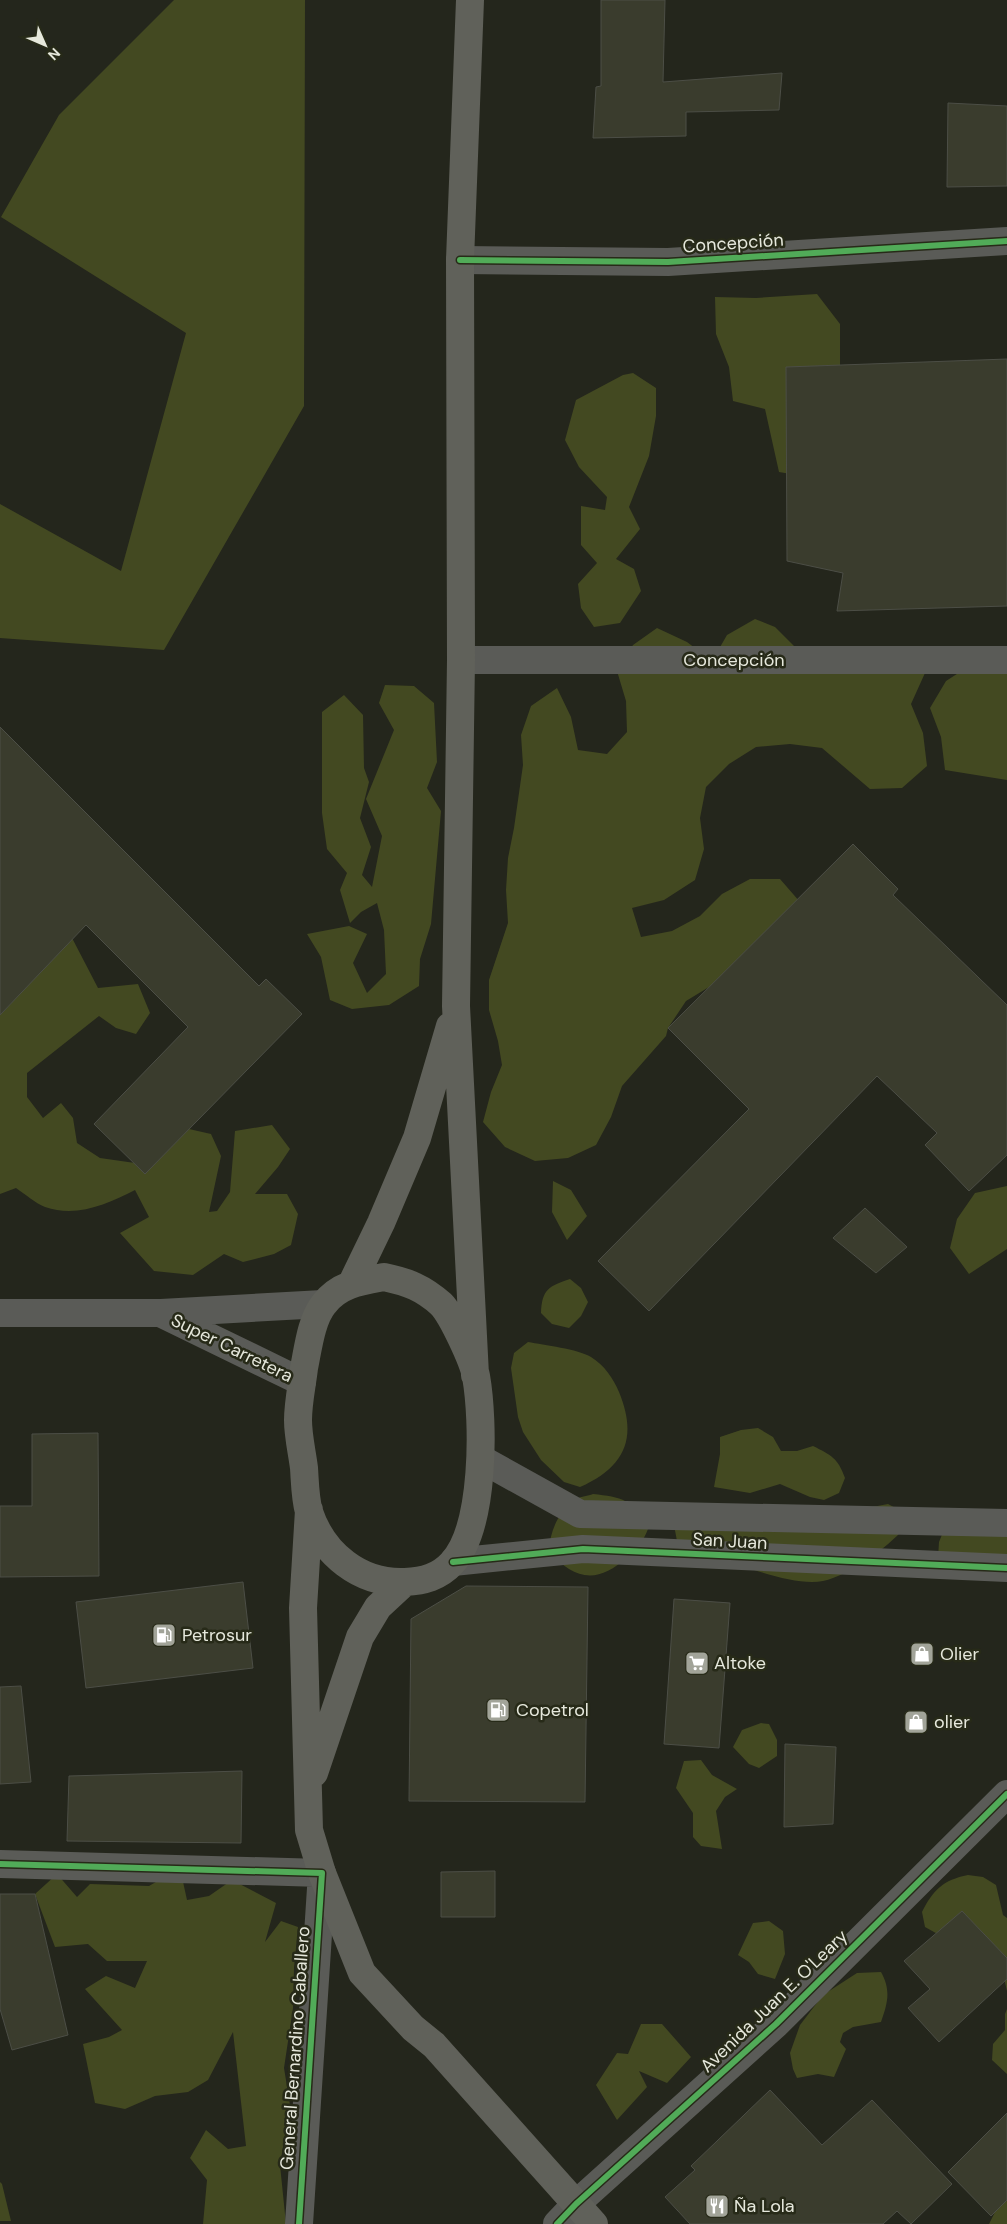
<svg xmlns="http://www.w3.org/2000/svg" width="1007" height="2224" font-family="'DM Sans',sans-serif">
<rect width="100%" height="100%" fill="#24261c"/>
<path fill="#434921" d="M 174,0 L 305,0 L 304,406 L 164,650 L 0,638 L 0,504 L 121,571 L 186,333 L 1,217 L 59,115 Z
M 817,294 L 840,324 L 840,373 L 809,477 L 779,472 L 765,409 L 733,401 L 729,367 L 716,334 L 715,297 L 756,298 Z
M 633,373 L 656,388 L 656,416 L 649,456 L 629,507 L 640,529 L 616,559 L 634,569 L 641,591 L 620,623 L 594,627 L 581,608 L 578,584 L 597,563 L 581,545 L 581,506 L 605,510 L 607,497 L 579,467 L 565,440 L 576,400 L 623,375 Z
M 755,619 L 775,627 L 797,649 L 925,673 L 911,704 L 923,733 L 927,766 L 902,788 L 870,789 L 822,748 L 790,744 L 756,747 L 729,764 L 706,787 L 700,818 L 704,849 L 695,880 L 664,900 L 632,908 L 641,937 L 672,931 L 700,916 L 722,894 L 750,879 L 780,879 L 800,902 L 714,984 L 686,1001 L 668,1028 L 666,1036 L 622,1086 L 611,1117 L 596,1145 L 568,1158 L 535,1161 L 505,1147 L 483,1122 L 491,1092 L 502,1065 L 498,1041 L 489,1010 L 489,980 L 508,923 L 506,890 L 508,858 L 514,828 L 523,765 L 521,735 L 531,706 L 557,688 L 571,717 L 578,750 L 607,754 L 627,732 L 626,701 L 617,671 L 633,645 L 657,628 L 687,642 L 712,661 L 727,635 Z
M 1007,661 L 1007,780 L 945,770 L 941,737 L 930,708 L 946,681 L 974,663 Z
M 385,685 L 414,686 L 434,703 L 437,762 L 427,788 L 441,811 L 431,924 L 420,959 L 419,986 L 389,1005 L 352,1009 L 330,1000 L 321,957 L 307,934 L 349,926 L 367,934 L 353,963 L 367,993 L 386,974 L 384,930 L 377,903 L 361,912 L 350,923 L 340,890 L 347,873 L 327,849 L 322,813 L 322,712 L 344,695 L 363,715 L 364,768 L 369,782 L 360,818 L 371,847 L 362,875 L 372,887 L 382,836 L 366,799 L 394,730 L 379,703 Z
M 71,936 L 98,988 L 138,984 L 150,1013 L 136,1034 L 116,1028 L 99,1016 L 27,1073 L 27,1097 L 43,1118 L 61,1103 L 73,1118 L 77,1143 L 100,1158 L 135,1163 L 189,1129 L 211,1134 L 221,1156 L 209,1212 L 217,1211 L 230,1192 L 235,1131 L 272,1125 L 290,1149 L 278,1167 L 255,1194 L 287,1194 L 298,1214 L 291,1245 L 274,1254 L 243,1262 L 224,1254 L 193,1275 L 154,1271 L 120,1233 L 149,1217 L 135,1190 C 107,1204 77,1218 45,1207 C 35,1203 25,1194 16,1188 L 0,1194 L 0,1015 C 25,989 45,961 71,936 Z
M 553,1181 L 571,1190 L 587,1216 L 567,1240 L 552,1212 Z
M 1007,1186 L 1007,1249 L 969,1274 L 950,1248 L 957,1219 L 975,1193 Z
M 570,1279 L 581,1288 L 588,1302 L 581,1316 L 569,1328 L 552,1324 L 541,1313 C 542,1289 549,1286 570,1279 Z
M 528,1342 C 544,1345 578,1349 591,1357 C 605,1366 613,1378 619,1392 C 638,1438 625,1467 580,1487 L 564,1482 L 541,1460 L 523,1432 L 518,1417 L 511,1368 L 514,1353 Z
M 758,1428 L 773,1437 L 781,1451 L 797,1451 L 813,1446 C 831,1455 838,1458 845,1478 L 839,1493 L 824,1500 L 810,1497 L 780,1484 L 750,1493 L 714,1487 L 720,1454 L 720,1437 L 741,1430 Z
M 593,1494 C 621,1497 634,1500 649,1526 C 644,1541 639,1545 627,1557 C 599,1584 573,1581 549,1550 C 550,1531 559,1509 577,1499 C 581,1496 588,1496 593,1494 Z
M 888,1504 L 903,1512 L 905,1528 C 886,1548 851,1575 823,1581 C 786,1588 713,1554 677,1541 L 674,1525 L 872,1507 Z
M 1007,1520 L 1007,1570 L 938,1558 L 939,1542 L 945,1527 Z
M 761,1723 L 769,1724 L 777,1740 L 777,1756 L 759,1768 L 749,1764 L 733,1747 L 742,1730 Z
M 701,1760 L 712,1775 L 737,1789 L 725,1797 L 716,1811 L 722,1849 L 701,1846 L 693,1837 L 693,1813 L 676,1788 L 684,1761 Z
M 180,1868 L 187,1900 L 209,1896 L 232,1880 L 276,1903 L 265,1942 L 281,1921 L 298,1927 L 294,1968 L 293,2008 L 284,2068 L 290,2105 L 280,2165 L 286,2224 L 203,2224 L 207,2180 L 190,2158 L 206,2130 L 228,2149 L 246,2146 L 233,2032 L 208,2080 L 188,2092 L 155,2096 L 125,2109 L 95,2103 L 83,2044 L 109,2037 L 122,2030 L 85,1989 L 106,1976 L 135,1988 L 147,1961 L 107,1961 L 88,1944 L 55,1947 L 35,1894 L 57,1874 L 77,1897 L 90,1884 L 149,1886 Z
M 968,1875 L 983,1877 L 996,1885 L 1003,1915 L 1007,1918 L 1007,1991 L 1002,1970 L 925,1927 L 922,1912 C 933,1890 943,1880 968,1875 Z
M 769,1921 L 783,1931 L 785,1954 L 775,1979 L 758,1974 L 749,1962 L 738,1955 L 753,1923 Z
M 881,1972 C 891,1990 888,2002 881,2022 L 853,2027 L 843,2033 L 840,2042 L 846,2049 L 834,2077 L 818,2074 L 797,2078 L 793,2069 L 790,2053 L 800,2025 L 823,1995 L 857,1973 Z
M 1007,2009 L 1007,2074 L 992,2060 L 993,2044 L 1005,2030 L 1005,2014 Z
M 641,2024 L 662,2024 L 691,2057 L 667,2083 L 639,2071 L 647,2087 L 617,2120 L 596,2085 L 617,2053 L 628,2054 Z
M 0,2182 L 2,2184 L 11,2221 L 0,2221 Z
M 1007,2200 L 1007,2224 L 989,2224 L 995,2212 Z"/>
<path fill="#3a3c2d" stroke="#4c4e46" d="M 601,0 L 665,0 L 663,82 L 782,73 L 779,110 L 686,112 L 686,136 L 593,138 L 596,87 L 601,86 Z
M 948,103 L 1007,106 L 1007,186 L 947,187 Z
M 1007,359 L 1007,606 L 837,611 L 843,573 L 787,561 L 786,367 Z
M 0,727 L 259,986 L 266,979 L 302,1014 L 145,1174 L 94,1124 L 188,1027 L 86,925 L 0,1015 Z
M 853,844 L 898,889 L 893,895 L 1007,1005 L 1007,1155 L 969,1191 L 925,1145 L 937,1133 L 877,1076 L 649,1311 L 598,1261 L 749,1109 L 668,1028 Z
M 865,1208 L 907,1247 L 876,1273 L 833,1238 Z
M 98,1433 L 99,1576 L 0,1577 L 0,1506 L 32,1506 L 32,1434 Z
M 243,1582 L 253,1668 L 86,1688 L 76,1602 Z
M 466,1586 L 588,1587 L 585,1802 L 409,1801 L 411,1619 Z
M 674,1599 L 730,1603 L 719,1748 L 664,1744 Z
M 21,1686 L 31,1782 L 0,1784 L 0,1687 Z
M 785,1744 L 836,1747 L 833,1824 L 784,1827 Z
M 242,1771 L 241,1843 L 67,1841 L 69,1776 Z
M 495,1871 L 495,1917 L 441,1917 L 441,1872 Z
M 0,1894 L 35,1894 L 68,2035 L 12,2050 L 0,2009 Z
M 962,1911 L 1007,1958 L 1007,1979 L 939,2042 L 908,2008 L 930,1989 L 904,1961 Z
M 770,2090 L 822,2145 L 872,2100 L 952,2184 L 911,2224 L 897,2211 L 883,2224 L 690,2224 L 665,2197 L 695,2170 L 691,2166 Z
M 1007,2113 L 1007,2200 L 991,2216 L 948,2172 Z"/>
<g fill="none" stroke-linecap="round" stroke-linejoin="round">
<path stroke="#5a5b57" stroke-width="28" d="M 460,260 L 668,262 L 1007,241
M 461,660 L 1007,660
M 0,1313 L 161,1313 L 323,1304
M 162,1314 L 302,1382
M 481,1459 L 580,1514 L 1007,1523
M 453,1562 L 583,1549 L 1007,1568
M 0,1864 L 322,1873 L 299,2224
M 557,2224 L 576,2204 L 776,2024 L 1007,1794"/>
<path stroke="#60615a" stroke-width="28" d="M 470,0 L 460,260 L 461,660 L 456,1006 L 475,1375
M 384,1277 C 408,1282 423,1288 441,1304 C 452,1315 473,1361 476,1376 C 484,1422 485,1528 452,1563 C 439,1577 424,1581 405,1582 C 360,1584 323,1554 309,1512 C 305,1498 305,1482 304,1468 C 302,1452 298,1436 298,1420 C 298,1403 302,1385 304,1368 C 308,1349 311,1320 324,1304 C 339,1284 362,1281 384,1277 Z
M 352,1283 L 381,1223 L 417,1138 L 450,1026
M 309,1510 L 303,1608 L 309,1830 L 322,1873 L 362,1973 L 413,2028 L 434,2045 L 594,2224
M 314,1773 L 360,1637 L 378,1607 L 405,1582"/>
<g stroke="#272a18" stroke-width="9">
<path id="cycleway" d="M 460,260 L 668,262 L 1007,241
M 453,1562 L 583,1549 L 1007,1568
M 0,1864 L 322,1873 L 299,2224
M 557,2224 L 576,2204 L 776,2024 L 1007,1794"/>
</g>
<use href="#cycleway" stroke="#51ab58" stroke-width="6"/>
</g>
<defs>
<g id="fuel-square" transform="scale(1.25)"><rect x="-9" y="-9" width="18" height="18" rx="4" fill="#a2a499" stroke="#272a18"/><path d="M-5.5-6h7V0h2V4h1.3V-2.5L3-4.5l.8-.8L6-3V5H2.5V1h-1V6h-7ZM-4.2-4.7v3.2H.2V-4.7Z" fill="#fff"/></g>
<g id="shop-square" transform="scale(1.25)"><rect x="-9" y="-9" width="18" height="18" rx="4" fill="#a2a499" stroke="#272a18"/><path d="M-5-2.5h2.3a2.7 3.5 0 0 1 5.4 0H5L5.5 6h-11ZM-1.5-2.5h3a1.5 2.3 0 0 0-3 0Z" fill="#fff"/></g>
<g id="supermarket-square" transform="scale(1.25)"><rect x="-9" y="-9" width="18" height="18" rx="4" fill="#a2a499" stroke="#272a18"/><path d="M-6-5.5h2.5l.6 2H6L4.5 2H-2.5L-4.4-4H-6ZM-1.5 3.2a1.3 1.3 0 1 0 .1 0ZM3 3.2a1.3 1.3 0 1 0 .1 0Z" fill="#fff"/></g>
<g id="restaurant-square" transform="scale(1.25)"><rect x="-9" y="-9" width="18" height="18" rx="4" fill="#a2a499" stroke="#272a18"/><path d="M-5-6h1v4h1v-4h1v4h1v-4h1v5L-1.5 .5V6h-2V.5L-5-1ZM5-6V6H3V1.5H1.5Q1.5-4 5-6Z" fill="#fff"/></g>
</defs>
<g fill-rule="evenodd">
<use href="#fuel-square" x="164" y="1635"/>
<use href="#shop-square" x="922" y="1654"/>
<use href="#supermarket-square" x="697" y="1663"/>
<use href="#fuel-square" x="498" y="1710"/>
<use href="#shop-square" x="916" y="1722"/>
<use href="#restaurant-square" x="717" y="2206"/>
</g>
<g text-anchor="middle" stroke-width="5" stroke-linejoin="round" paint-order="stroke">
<g font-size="18" fill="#e6e8dc" stroke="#272a18">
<text transform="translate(733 243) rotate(-4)" y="6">Concepción</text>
<text x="734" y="666">Concepción</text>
<text transform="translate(232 1348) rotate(26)" y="6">Super Carretera</text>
<text transform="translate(730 1541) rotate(3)" y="6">San Juan</text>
<text transform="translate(774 2001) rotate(-44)" y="6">Avenida Juan E. O'Leary</text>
<text transform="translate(295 2048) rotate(-86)" y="6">General Bernardino Caballero</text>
</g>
<g font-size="18" fill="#e6e8dc" stroke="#272a18" text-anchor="start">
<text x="182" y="1641">Petrosur</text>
<text x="940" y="1660">Olier</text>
<text x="714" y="1669">Altoke</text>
<text x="516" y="1716">Copetrol</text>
<text x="934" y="1728">olier</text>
<text x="734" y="2212">Ña Lola</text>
</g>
</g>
<g transform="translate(45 45) rotate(135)" stroke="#272a18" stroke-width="4" paint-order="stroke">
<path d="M0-4L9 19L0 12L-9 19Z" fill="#e6e8dc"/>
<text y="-8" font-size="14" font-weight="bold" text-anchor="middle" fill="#e6e8dc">N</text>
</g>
</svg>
